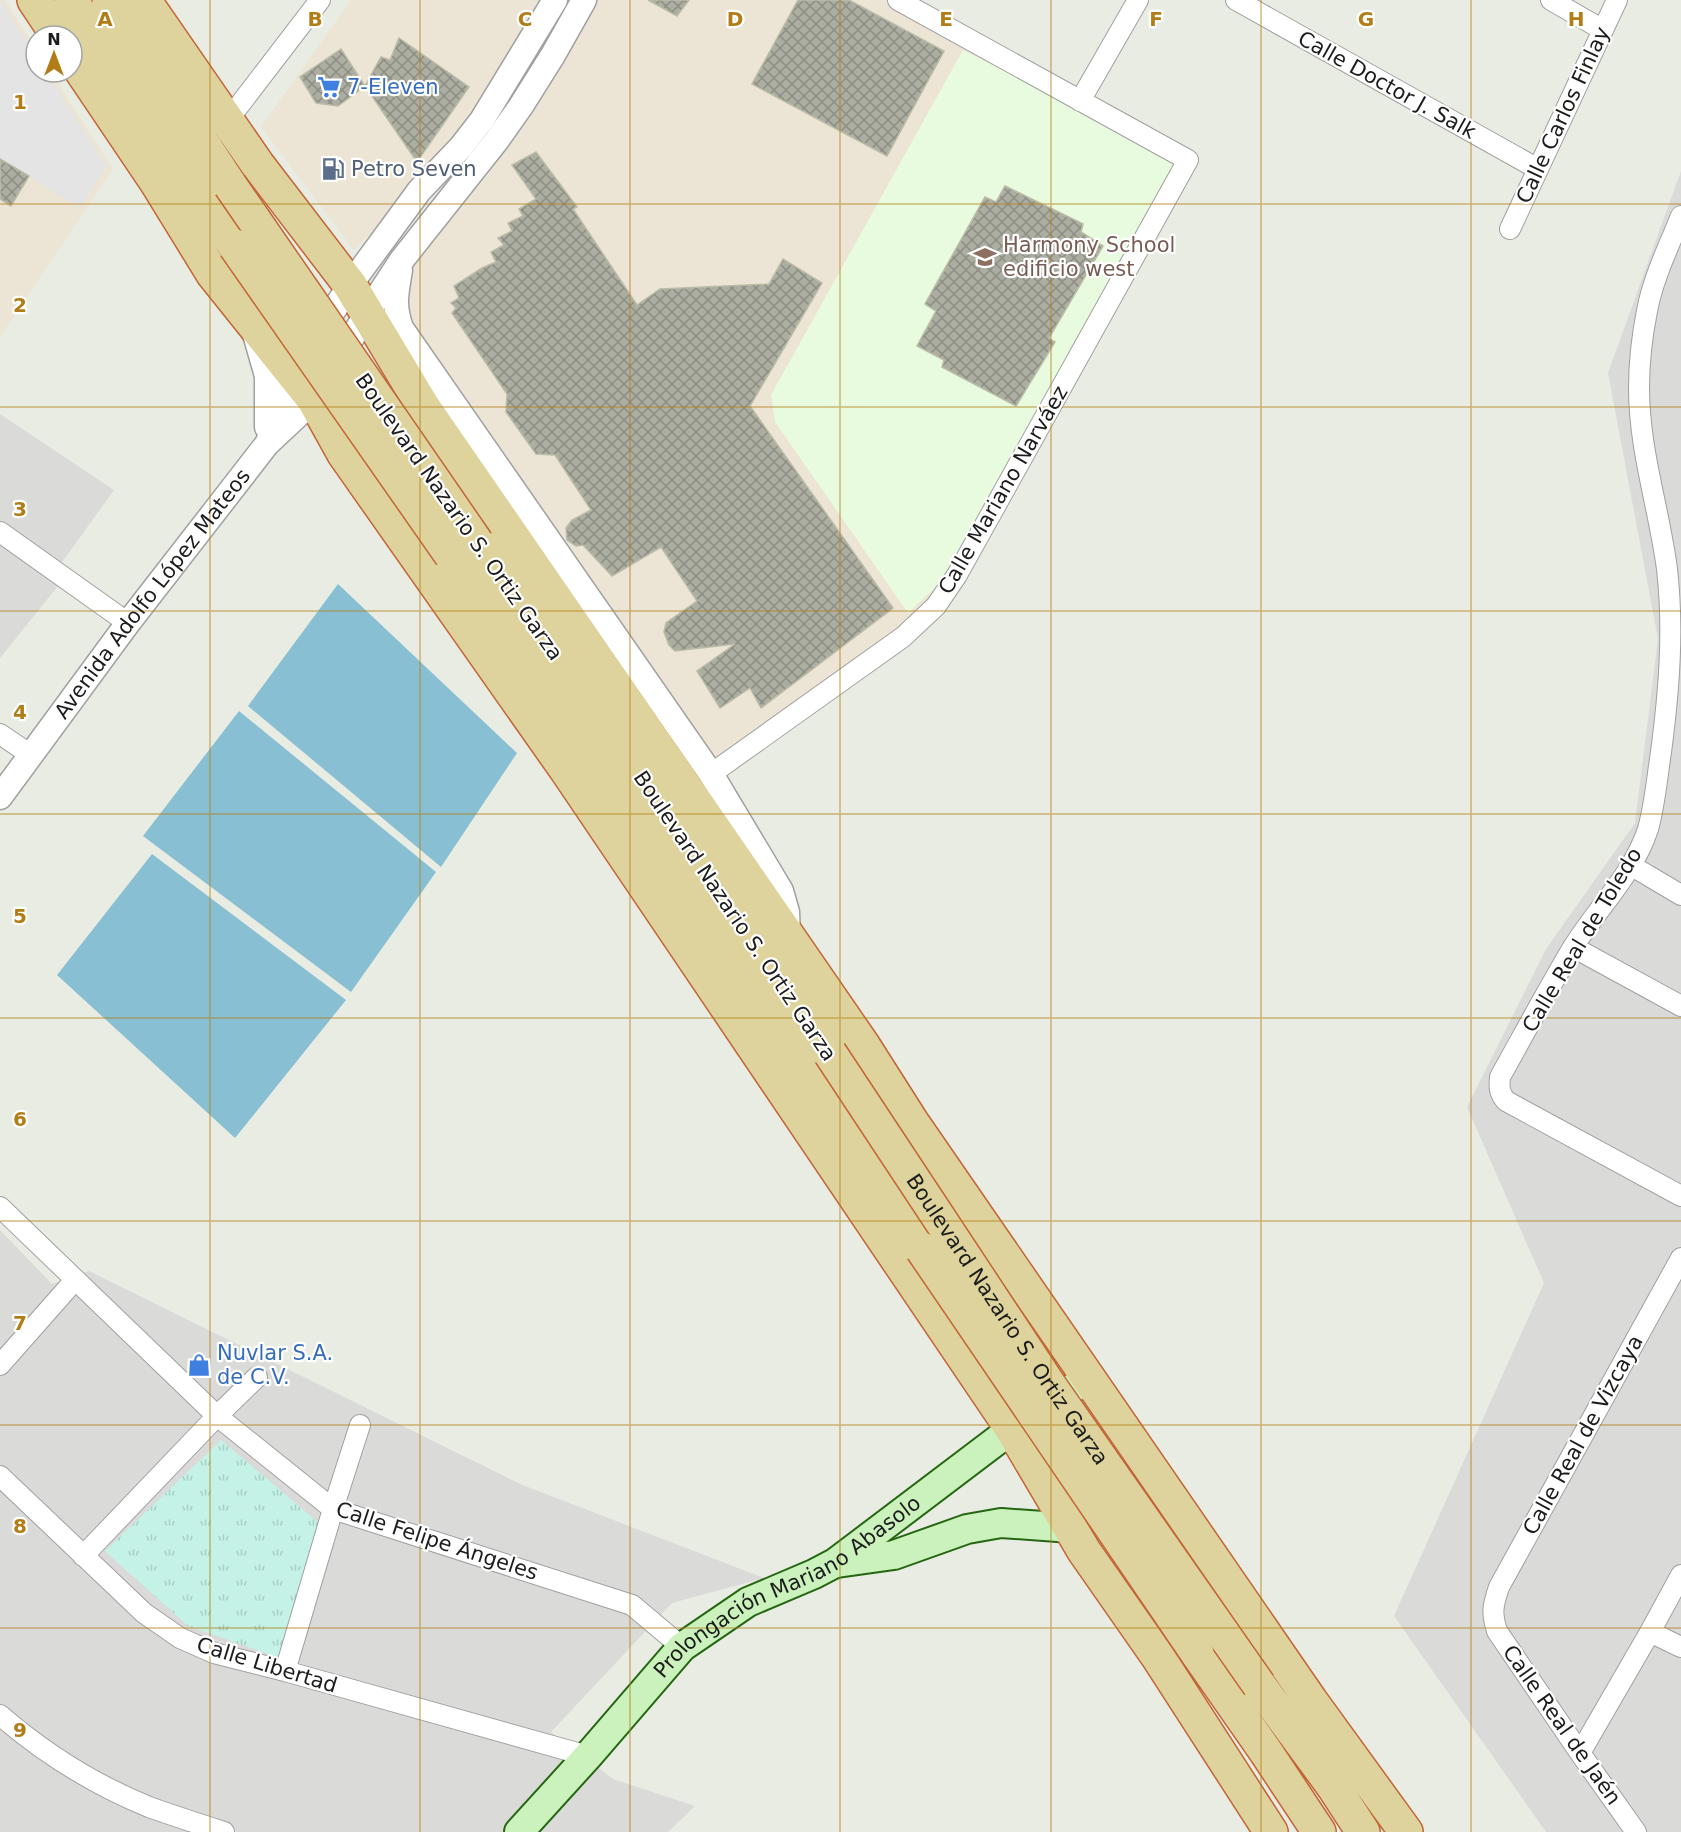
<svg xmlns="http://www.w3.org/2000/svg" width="1681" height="1832" font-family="'DejaVu Sans',sans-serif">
<defs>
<pattern id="park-tufts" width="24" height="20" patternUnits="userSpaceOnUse" patternTransform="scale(1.5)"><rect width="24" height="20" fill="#c4f2e6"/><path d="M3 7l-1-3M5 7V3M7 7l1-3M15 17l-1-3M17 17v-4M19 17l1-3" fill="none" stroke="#a8cfc5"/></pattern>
<pattern id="building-cross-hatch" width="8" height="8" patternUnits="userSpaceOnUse" patternTransform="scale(1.5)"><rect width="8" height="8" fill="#adaea2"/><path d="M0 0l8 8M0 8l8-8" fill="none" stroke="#8c8d83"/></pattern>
</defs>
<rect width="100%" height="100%" fill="#e9ece3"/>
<path fill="#dadad9" d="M 1681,171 L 1681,1832 L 1546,1832 L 1394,1616 L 1544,1283 L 1467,1107 L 1546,949 L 1635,823 L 1658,639 L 1608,373 Z
M 0,414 L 114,490 L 50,579 L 58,586 L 0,658 Z
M 0,1230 L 52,1284 L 89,1271 L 520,1484 L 764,1578 L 672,1603 L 551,1732 L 613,1779 L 695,1806 L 668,1832 L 0,1832 Z"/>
<path fill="#ece4d4" d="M 0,0 L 5,0 L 36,49 L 36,72 L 51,72 L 113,169 L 0,337 Z
M 351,0 L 545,0 L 470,135 L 354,250 L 261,127 Z
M 590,0 L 889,0 L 1194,168 L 931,614 L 715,771 L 407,328 L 402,298 L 411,260 L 488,175 Z"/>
<path fill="#e8fbde" d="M 963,50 L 1177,159 L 1068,355 L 959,566 L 908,613 L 775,422 L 771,395 Z"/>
<path fill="url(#park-tufts)" d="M 221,1440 L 321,1525 L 280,1658 L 188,1626 L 105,1551 Z"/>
<path fill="#89bfd3" d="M 338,584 L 517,753 L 441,867 L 248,706 Z
M 239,711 L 436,872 L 351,992 L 143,836 Z
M 152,854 L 346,1000 L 235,1138 L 57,975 Z"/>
<path fill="#e4e4e4" d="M 0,0 L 36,56 L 36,72 L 46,72 L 106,166 L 80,208 L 0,159 Z"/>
<path fill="url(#building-cross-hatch)" stroke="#babca7" stroke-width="1.5" d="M 648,0 L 689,0 L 677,16 Z
M 798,0 L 849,0 L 944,51 L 887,156 L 752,84 Z
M 399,38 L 469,87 L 417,162 L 365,86 L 381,57 L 390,60 Z
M 341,49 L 365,86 L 338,106 L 316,103 L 300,77 Z
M 536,152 L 577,207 L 573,209 L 637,305 L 660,289 L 769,284 L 783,259 L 822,283 L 750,406 L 893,608 L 761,708 L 750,688 L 720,708 L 697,671 L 735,644 L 675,651 L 669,645 L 664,632 L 666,623 L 697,601 L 661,547 L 612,576 L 583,545 L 576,546 L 567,540 L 566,528 L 572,520 L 591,510 L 555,455 L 536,454 L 506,412 L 507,394 L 452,313 L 456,308 L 451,303 L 459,298 L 454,286 L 482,268 L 496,262 L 491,252 L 504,245 L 498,238 L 512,231 L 508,223 L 523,216 L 519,209 L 536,199 L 512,165 Z
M 0,159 L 29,176 L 11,206 L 0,199 Z
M 1005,186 L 1083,224 L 1081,232 L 1103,246 L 1049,338 L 1055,342 L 1016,406 L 942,367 L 944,360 L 917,346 L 936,311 L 925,304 L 985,197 L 996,202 Z"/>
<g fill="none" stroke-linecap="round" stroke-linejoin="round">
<g stroke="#a0a0a0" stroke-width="22">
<path id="minor" d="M 1236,0 L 1538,169
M 1551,0 L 1603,30
M 1080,101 L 1138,0
M 228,120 L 320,0
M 1681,216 C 1669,246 1653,278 1647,311 C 1642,336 1639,362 1639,388 C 1639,450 1659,508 1667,569 C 1674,631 1669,691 1661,752 C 1657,778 1655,804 1648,829 C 1633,875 1597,908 1572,949 C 1547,991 1524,1034 1500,1077 C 1499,1087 1499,1093 1506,1101 L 1681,1196
M 1510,229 L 1617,0
M 0,532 L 128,623
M 0,734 L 31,755
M 711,774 L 903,637 L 936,606 L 957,575 L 1188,160 L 898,0
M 1632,866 L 1681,895
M 1573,947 L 1681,1006
M 0,1207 L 217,1416 L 333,1509 L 632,1605 L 682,1647
M 0,1365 L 75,1280
M 0,1476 L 144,1613 L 180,1638 L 214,1653 L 285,1671 L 588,1756
M 83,1556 L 217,1416 L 257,1377
M 1650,1632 L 1681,1647
M 285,1671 L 333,1509 L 360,1425
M 0,1715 C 44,1753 95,1785 149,1807 C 174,1816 199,1824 224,1832
M 1580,1753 L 1650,1632 L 1681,1575
M 1636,1832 L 1580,1753 L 1497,1631 C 1491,1612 1493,1605 1499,1587 L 1681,1258"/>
</g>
<g stroke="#a0a0a0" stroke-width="27">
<g id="tertiary">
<path d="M 400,270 C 396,294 393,305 401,328 L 711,774 L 781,891 L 787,912 L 788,935"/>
<path d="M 255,334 L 267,376 L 267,427"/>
<path d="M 269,439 L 293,373 L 350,285 L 419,191 L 461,147 L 482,120 L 555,0"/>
<path id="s1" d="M 0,797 L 128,623 L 267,444 L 314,400 L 367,313 L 401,261 L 497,140 L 521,106 L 553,55 L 584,0"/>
</g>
</g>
<g stroke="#246611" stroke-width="32">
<g id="secondary">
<path d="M 837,1563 L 894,1555 L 967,1529 L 1001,1523 L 1071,1528"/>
<path id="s2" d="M 519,1832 L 588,1756 L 682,1647 L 748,1602 L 814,1574 L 835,1563 L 1012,1429 L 1088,1378"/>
</g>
</g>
<g stroke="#c36437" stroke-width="36">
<path id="trunk" d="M 34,0 L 58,36
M 71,0 L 235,246
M 109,0 L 230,185
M 144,0 L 258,165 L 350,285 L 422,405 L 863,1045 L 912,1122 L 1311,1701 L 1406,1832
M 72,57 L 157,183 L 213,274 L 314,400 L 344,454 L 567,771 L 1012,1429 L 1084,1551 L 1158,1657 L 1271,1832
M 477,543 L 734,912 L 830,1053
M 451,555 L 733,964 L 922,1249
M 1197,1653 L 1266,1752 L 1319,1832
M 1259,1685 L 1333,1786 L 1363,1832"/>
</g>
<use href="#minor" stroke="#fff" stroke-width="20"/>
<use href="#tertiary" stroke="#fff" stroke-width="24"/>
<use href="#secondary" stroke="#cbf1bc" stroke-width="28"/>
<use href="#trunk" stroke="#ded39c" stroke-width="33"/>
<g stroke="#c36437" stroke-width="36" stroke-linecap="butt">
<g id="trunk-bridge">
<path d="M 230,185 L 477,543"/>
<path d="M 235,246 L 451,555"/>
<path id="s3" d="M 830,1053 L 1050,1386 L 1259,1685"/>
<path d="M 922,1249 L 1197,1653"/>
</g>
</g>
<use href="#trunk-bridge" stroke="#ded39c" stroke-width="33"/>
</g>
<path fill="none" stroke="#b27d16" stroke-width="1.5" stroke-opacity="0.55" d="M 210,0 L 210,1832M 420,0 L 420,1832M 630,0 L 630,1832M 840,0 L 840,1832M 1051,0 L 1051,1832M 1261,0 L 1261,1832M 1471,0 L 1471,1832M 0,204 L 1681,204M 0,407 L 1681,407M 0,611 L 1681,611M 0,814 L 1681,814M 0,1018 L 1681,1018M 0,1221 L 1681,1221M 0,1425 L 1681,1425M 0,1628 L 1681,1628"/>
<defs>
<g id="supermarket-bare" transform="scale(1.8)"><path d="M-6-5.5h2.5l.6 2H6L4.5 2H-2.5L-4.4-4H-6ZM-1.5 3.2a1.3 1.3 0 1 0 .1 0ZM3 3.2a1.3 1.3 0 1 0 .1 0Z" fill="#3f7fe0" stroke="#fff" stroke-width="2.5" paint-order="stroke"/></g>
<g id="fuel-bare" transform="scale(1.8)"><path d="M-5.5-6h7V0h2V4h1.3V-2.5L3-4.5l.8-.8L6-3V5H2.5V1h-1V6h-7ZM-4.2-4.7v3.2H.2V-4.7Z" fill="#5c6f8a" stroke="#fff" stroke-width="2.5" paint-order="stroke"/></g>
<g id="school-bare" transform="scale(1.8)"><path d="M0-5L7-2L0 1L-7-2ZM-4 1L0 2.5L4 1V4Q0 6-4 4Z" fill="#8d6e63" stroke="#fff" stroke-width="2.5" paint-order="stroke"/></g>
<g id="shop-bare" transform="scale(1.8)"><path d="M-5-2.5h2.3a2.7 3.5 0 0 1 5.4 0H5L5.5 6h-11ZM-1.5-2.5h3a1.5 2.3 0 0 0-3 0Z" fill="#3f7fe0" stroke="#fff" stroke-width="2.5" paint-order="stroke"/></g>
</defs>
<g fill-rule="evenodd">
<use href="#supermarket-bare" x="329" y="87"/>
<use href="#fuel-bare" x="333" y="169"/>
<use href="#school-bare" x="985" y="257"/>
<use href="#shop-bare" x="199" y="1365"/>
</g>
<g text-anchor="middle" stroke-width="4.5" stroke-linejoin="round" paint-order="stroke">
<g font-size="21" fill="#1c1c1c" stroke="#fff">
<text transform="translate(1387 85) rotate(29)" y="7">Calle Doctor J. Salk</text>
<text transform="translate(1563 115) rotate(-65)" y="7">Calle Carlos Finlay</text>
<text transform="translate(1003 490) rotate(-60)" y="7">Calle Mariano Narváez</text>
<text transform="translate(459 517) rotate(55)" y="7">Boulevard Nazario S. Ortiz Garza</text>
<text dy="7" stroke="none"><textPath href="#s1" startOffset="254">Avenida Adolfo López Mateos</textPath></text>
<text transform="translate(735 916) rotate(56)" y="7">Boulevard Nazario S. Ortiz Garza</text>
<text transform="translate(1582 940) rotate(-59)" y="7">Calle Real de Toledo</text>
<text dy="7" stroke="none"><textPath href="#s3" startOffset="320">Boulevard Nazario S. Ortiz Garza</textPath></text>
<text transform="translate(1583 1435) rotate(-61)" y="7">Calle Real de Vizcaya</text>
<text transform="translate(437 1541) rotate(18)" y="7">Calle Felipe Ángeles</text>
<text dy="7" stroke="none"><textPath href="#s2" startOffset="368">Prolongación Mariano Abasolo</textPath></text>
<text transform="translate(267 1665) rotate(17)" y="7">Calle Libertad</text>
<text transform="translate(1562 1725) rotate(55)" y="7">Calle Real de Jaén</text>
</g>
<g font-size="21" fill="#366cbe" stroke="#fff" text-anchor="start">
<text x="347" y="94">7-Eleven</text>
<text x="217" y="1360">Nuvlar S.A.<tspan x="217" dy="24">de C.V.</tspan></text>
</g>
<g font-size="21" fill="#4e5e75" stroke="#fff" text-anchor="start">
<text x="351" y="176">Petro Seven</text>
</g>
<g font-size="21" fill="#785e54" stroke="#fff" text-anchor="start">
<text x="1003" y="252">Harmony School<tspan x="1003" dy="24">edificio west</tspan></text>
</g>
</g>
<g font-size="20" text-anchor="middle" font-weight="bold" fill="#b27d16" stroke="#fff" stroke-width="4.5" stroke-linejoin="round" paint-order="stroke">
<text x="105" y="26">A</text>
<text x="315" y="26">B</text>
<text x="525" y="26">C</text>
<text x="735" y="26">D</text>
<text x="946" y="26">E</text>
<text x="1156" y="26">F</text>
<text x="1366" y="26">G</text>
<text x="1576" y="26">H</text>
<text x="20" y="109">1</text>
<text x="20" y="312">2</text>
<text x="20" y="516">3</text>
<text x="20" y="719">4</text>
<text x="20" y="923">5</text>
<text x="20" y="1126">6</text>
<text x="20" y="1330">7</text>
<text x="20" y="1533">8</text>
<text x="20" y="1737">9</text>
</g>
<g transform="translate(54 54)"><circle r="28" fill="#ffffff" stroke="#a4a4a4" stroke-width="1.5"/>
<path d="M0-4.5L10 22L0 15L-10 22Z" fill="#b27d16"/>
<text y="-9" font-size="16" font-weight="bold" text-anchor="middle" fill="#1c1c1c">N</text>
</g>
</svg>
